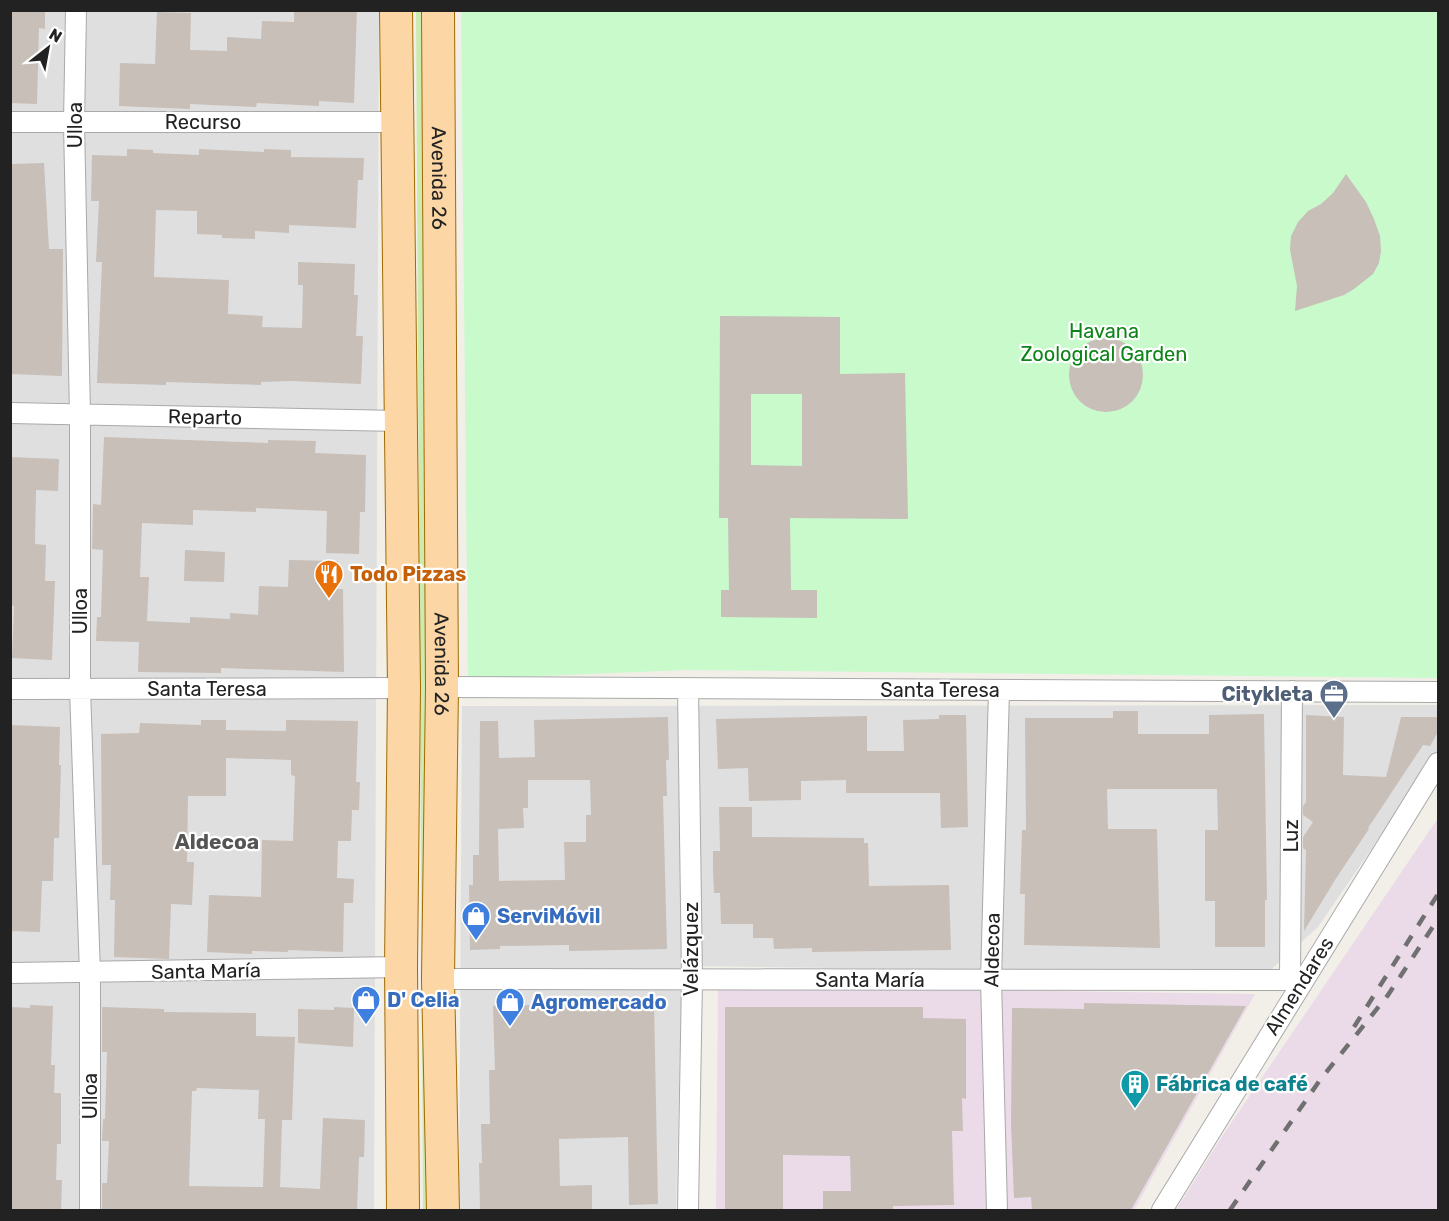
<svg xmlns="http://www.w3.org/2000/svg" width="1449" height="1221" font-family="Rubik,sans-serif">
<rect width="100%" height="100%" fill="#f2efe9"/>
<path fill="#e0dfdf" d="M 10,11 L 379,11 L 374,1210 L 11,1210 Z
M 1438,705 L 1438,752 L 1318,927 L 1266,974 L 682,966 L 676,1210 L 459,1210 L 462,706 Z"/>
<path fill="#ebdbe8" d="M 1438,818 L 1438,1210 L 1176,1210 L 1221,1138 Z
M 718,986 L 1255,994 L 1134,1210 L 716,1210 Z"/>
<path fill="#cdebb0" d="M 416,11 L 425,11 L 431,1210 L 423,1210 Z"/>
<path fill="#c8facc" d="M 461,11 L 1438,11 L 1438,678 L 687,670 L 468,679 Z"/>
<path fill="#c7bfb8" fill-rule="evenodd" d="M 10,10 L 45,10 L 45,29 L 39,28 L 37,104 L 10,103 Z
M 294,10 L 357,10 L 354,103 L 319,101 L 319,106 L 257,103 L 256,107 L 190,104 L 190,109 L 119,106 L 120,63 L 155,64 L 157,12 L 191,13 L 190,50 L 227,51 L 227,37 L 261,39 L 262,21 L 294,22 Z
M 127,149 L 153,150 L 153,153 L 199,155 L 199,149 L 264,152 L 264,149 L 291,150 L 291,157 L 364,158 L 363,180 L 358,180 L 356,228 L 289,225 L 289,233 L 255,231 L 255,239 L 222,238 L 222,235 L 197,234 L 197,211 L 156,210 L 154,277 L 229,280 L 228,314 L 263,316 L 262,327 L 302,328 L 303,285 L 298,285 L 298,262 L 355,264 L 354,295 L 358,295 L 356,336 L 363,336 L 361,384 L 291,381 L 261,382 L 261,385 L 166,382 L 166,385 L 97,383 L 102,262 L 96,262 L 99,201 L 91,201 L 92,155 L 127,156 Z
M 44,163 L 49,249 L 63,249 L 62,376 L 10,374 L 10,164 Z
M 1346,174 L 1366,202 L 1374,219 L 1380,236 L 1381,251 L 1379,263 L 1373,274 L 1354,289 L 1344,295 L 1295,311 L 1297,286 L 1290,250 L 1291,236 L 1298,222 L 1308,211 L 1321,204 L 1333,193 Z
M 720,316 L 840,317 L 840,374 L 905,373 L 908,519 L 790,518 L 791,590 L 817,590 L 817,618 L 721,617 L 721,590 L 729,590 L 728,518 L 719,518 ZM 751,394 L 802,394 L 802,466 L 751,465 Z
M1069 375a37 37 0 1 1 74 0a37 37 0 1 1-74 0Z
M 104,437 L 268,443 L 268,440 L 316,441 L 315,453 L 366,455 L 365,512 L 360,512 L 359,554 L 326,553 L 327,511 L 256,508 L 256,512 L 193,510 L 193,525 L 142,523 L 140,577 L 149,577 L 147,621 L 190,623 L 190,617 L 230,619 L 230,613 L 258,615 L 259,586 L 288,587 L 289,560 L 338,561 L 337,589 L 343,589 L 344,672 L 221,668 L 221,673 L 138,672 L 139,642 L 96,641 L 97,617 L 101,617 L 103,550 L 92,549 L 93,504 L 101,505 Z
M 10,457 L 59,459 L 58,491 L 36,490 L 35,544 L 46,545 L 45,581 L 55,581 L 52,660 L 12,658 L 14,606 L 10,605 Z
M 185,550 L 225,552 L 224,582 L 184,581 Z
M 1113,711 L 1138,711 L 1138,734 L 1209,734 L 1209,715 L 1264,714 L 1267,900 L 1265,900 L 1265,947 L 1215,947 L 1215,901 L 1205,901 L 1205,830 L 1218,830 L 1217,789 L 1107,789 L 1108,829 L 1157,829 L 1160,948 L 1024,945 L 1025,894 L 1020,894 L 1022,830 L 1026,830 L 1025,718 L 1113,718 Z
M 939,715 L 966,715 L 968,827 L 941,828 L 940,793 L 846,793 L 846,780 L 801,781 L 801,800 L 749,801 L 748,768 L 718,769 L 716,719 L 867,716 L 867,751 L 904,751 L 903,720 L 939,719 Z
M 1306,715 L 1344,717 L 1343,775 L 1386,777 L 1401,717 L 1438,717 L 1438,732 L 1430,746 L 1423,745 L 1368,828 L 1369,829 L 1335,880 L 1304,931 L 1306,850 L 1303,848 L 1303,837 L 1313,822 L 1303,815 L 1303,806 L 1306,802 Z
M 668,717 L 669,760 L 666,760 L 667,796 L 663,796 L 667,949 L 569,951 L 569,945 L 500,946 L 500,949 L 470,950 L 469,885 L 473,885 L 473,855 L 479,855 L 480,721 L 498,721 L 499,758 L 535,757 L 534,720 ZM 528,780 L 590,780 L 591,815 L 586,815 L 586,842 L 564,842 L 565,880 L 499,881 L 498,829 L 524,828 L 523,808 L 528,808 Z
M 201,720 L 226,720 L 226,730 L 286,731 L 286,720 L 358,721 L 356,782 L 360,782 L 359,810 L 352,810 L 351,841 L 338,841 L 337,878 L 354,879 L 353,903 L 344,903 L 343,952 L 288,950 L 288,952 L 252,951 L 252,954 L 207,952 L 209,895 L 261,897 L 262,840 L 293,841 L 295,776 L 291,775 L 291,760 L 226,758 L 226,796 L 188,796 L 187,862 L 194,862 L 192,905 L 171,904 L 169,959 L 114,957 L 115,900 L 110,900 L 111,865 L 102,865 L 101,734 L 139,733 L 140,723 L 201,725 Z
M 10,725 L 60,727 L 59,765 L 61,765 L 59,838 L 54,838 L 53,881 L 42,881 L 40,932 L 10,931 Z
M 719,807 L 752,807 L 752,837 L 864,838 L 864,843 L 868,843 L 869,886 L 949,885 L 951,950 L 812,952 L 812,948 L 774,949 L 773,938 L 753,938 L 753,924 L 721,924 L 720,893 L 714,893 L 713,870 L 713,851 L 720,851 Z
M 533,1002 L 654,1003 L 658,1204 L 629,1205 L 628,1137 L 559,1139 L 560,1186 L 592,1185 L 592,1210 L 480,1210 L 479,1163 L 482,1163 L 481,1124 L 490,1124 L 489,1070 L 495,1070 L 493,1006 L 533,1005 Z
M 1084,1003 L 1246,1006 L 1131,1210 L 1032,1210 L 1031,1197 L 1014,1198 L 1011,1124 L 1012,1008 L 1084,1009 Z
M 30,1005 L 53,1006 L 51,1065 L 55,1065 L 54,1093 L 61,1093 L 61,1144 L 57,1144 L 56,1180 L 62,1180 L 61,1210 L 10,1209 L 10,1007 L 30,1008 Z
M 102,1007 L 164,1009 L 164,1012 L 256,1013 L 256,1036 L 295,1037 L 292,1120 L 282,1120 L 280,1187 L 320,1189 L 323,1118 L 365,1120 L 364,1157 L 359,1157 L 357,1210 L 102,1210 L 102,1183 L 107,1183 L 109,1141 L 102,1141 L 103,1119 L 105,1119 L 107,1052 L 102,1052 ZM 197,1088 L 259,1090 L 258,1119 L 265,1119 L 263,1187 L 189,1186 L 192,1091 L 196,1091 Z
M 334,1007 L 354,1008 L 353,1047 L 298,1043 L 298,1009 L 334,1010 Z
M 725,1007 L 923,1007 L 923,1018 L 966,1019 L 966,1099 L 962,1098 L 963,1131 L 952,1131 L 954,1205 L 893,1206 L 893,1210 L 823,1210 L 823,1191 L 851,1191 L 850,1156 L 783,1155 L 783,1210 L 725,1210 Z"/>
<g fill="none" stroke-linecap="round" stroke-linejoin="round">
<g stroke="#a9a9a9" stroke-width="22">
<path id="street" d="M 76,10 L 74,123 L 80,415 L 80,689 L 90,973 L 90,1210
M 10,122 L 396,122
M 10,413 L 399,421
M 442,687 L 1438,692
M 688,688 L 692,979 L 688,1210
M 10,689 L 404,688
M 10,973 L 401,967
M 438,979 L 1302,980
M 1290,980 L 1292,691
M 997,1210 L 991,980 L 999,690
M 1162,1210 L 1438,763"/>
</g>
<g stroke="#a06b00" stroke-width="34">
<g id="primary">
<path d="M 396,10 L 404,688 L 401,967 L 403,1210"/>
<path id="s1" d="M 438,10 L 442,687 L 438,979 L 443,1210"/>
</g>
</g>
<use href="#street" stroke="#fff" stroke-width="20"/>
<use href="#primary" stroke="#fcd6a4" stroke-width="32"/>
<path stroke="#707070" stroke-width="4.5" stroke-dasharray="12 12" stroke-linecap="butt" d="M 1354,1027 L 1438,894
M 1230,1210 L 1320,1080 L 1388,995 L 1438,919"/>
</g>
<defs>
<g id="restaurant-pin" transform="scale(1.5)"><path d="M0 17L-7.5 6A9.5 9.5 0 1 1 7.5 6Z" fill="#e8710a" stroke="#fff"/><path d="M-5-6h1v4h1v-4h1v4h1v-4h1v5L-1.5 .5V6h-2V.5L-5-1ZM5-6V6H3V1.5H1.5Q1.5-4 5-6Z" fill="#fff"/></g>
<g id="office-pin" transform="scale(1.5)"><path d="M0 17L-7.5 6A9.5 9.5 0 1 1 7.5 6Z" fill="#5c6f8a" stroke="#fff"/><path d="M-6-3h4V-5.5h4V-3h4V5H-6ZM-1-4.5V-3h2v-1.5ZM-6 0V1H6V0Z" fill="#fff"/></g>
<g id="shop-pin" transform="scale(1.5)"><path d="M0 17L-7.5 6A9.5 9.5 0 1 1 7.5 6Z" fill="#3f7fe0" stroke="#fff"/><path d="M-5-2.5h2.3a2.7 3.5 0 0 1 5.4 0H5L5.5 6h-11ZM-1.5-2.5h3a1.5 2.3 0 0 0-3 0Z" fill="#fff"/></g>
<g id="building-pin" transform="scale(1.5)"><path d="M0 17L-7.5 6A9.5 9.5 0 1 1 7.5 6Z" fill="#0f9aa8" stroke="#fff"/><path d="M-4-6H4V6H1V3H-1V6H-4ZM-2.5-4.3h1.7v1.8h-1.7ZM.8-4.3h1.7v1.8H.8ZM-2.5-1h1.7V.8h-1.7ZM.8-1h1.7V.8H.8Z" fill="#fff"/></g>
</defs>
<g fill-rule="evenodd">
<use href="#restaurant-pin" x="329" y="574"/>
<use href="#office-pin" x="1334" y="694"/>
<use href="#shop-pin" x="476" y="916"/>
<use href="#shop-pin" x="366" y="1000"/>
<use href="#shop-pin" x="510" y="1002"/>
<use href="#building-pin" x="1135" y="1084"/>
</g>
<g text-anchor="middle" stroke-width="4.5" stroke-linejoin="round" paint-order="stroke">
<g font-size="20" fill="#222" stroke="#fff">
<text x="203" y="129">Recurso</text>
<text transform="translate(75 125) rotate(-90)" y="7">Ulloa</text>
<text dy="7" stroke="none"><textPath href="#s1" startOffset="168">Avenida 26</textPath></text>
<text transform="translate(205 417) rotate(1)" y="7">Reparto</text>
<text transform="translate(80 611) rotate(-90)" y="7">Ulloa</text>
<text dy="7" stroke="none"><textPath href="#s1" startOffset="654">Avenida 26</textPath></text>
<text x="207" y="696">Santa Teresa</text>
<text x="940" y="697">Santa Teresa</text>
<text transform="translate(1291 836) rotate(-90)" y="7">Luz</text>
<text transform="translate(691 949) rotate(-90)" y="7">Velázquez</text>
<text transform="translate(992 950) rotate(-89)" y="7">Aldecoa</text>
<text transform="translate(206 971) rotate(-1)" y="7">Santa María</text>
<text x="870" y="987">Santa María</text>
<text transform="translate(1299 986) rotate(-58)" y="7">Almendares</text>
<text transform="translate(90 1096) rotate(-90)" y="7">Ulloa</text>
</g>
<g font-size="20" fill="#0c8416" stroke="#fff">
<text x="1104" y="338">Havana<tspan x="1104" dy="23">Zoological Garden</tspan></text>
</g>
<g font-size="20" font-weight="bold" fill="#c56008" stroke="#fff" text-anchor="start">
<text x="350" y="581">Todo Pizzas</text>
</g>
<g font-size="20" font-weight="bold" fill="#4e5e75" stroke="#fff" text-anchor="end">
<text x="1313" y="701">Citykleta</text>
</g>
<g font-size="20" font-weight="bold" fill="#366cbe" stroke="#fff" text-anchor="start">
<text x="497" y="923">ServiMóvil</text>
<text x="387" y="1007">D' Celia</text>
<text x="531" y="1009">Agromercado</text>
</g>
<g font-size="20" font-weight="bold" fill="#0d838f" stroke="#fff" text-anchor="start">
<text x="1156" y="1091">Fábrica de café</text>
</g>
<g font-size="21" font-weight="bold" fill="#555" stroke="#fff">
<text x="217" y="849">Aldecoa</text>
</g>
</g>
<rect width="1449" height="1221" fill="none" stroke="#222222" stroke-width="24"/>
<g transform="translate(48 48) rotate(31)" stroke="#ffffff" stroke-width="4.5" paint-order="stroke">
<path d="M0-4.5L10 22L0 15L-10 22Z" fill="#222222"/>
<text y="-9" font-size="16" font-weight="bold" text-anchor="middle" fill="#222222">N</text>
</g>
</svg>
